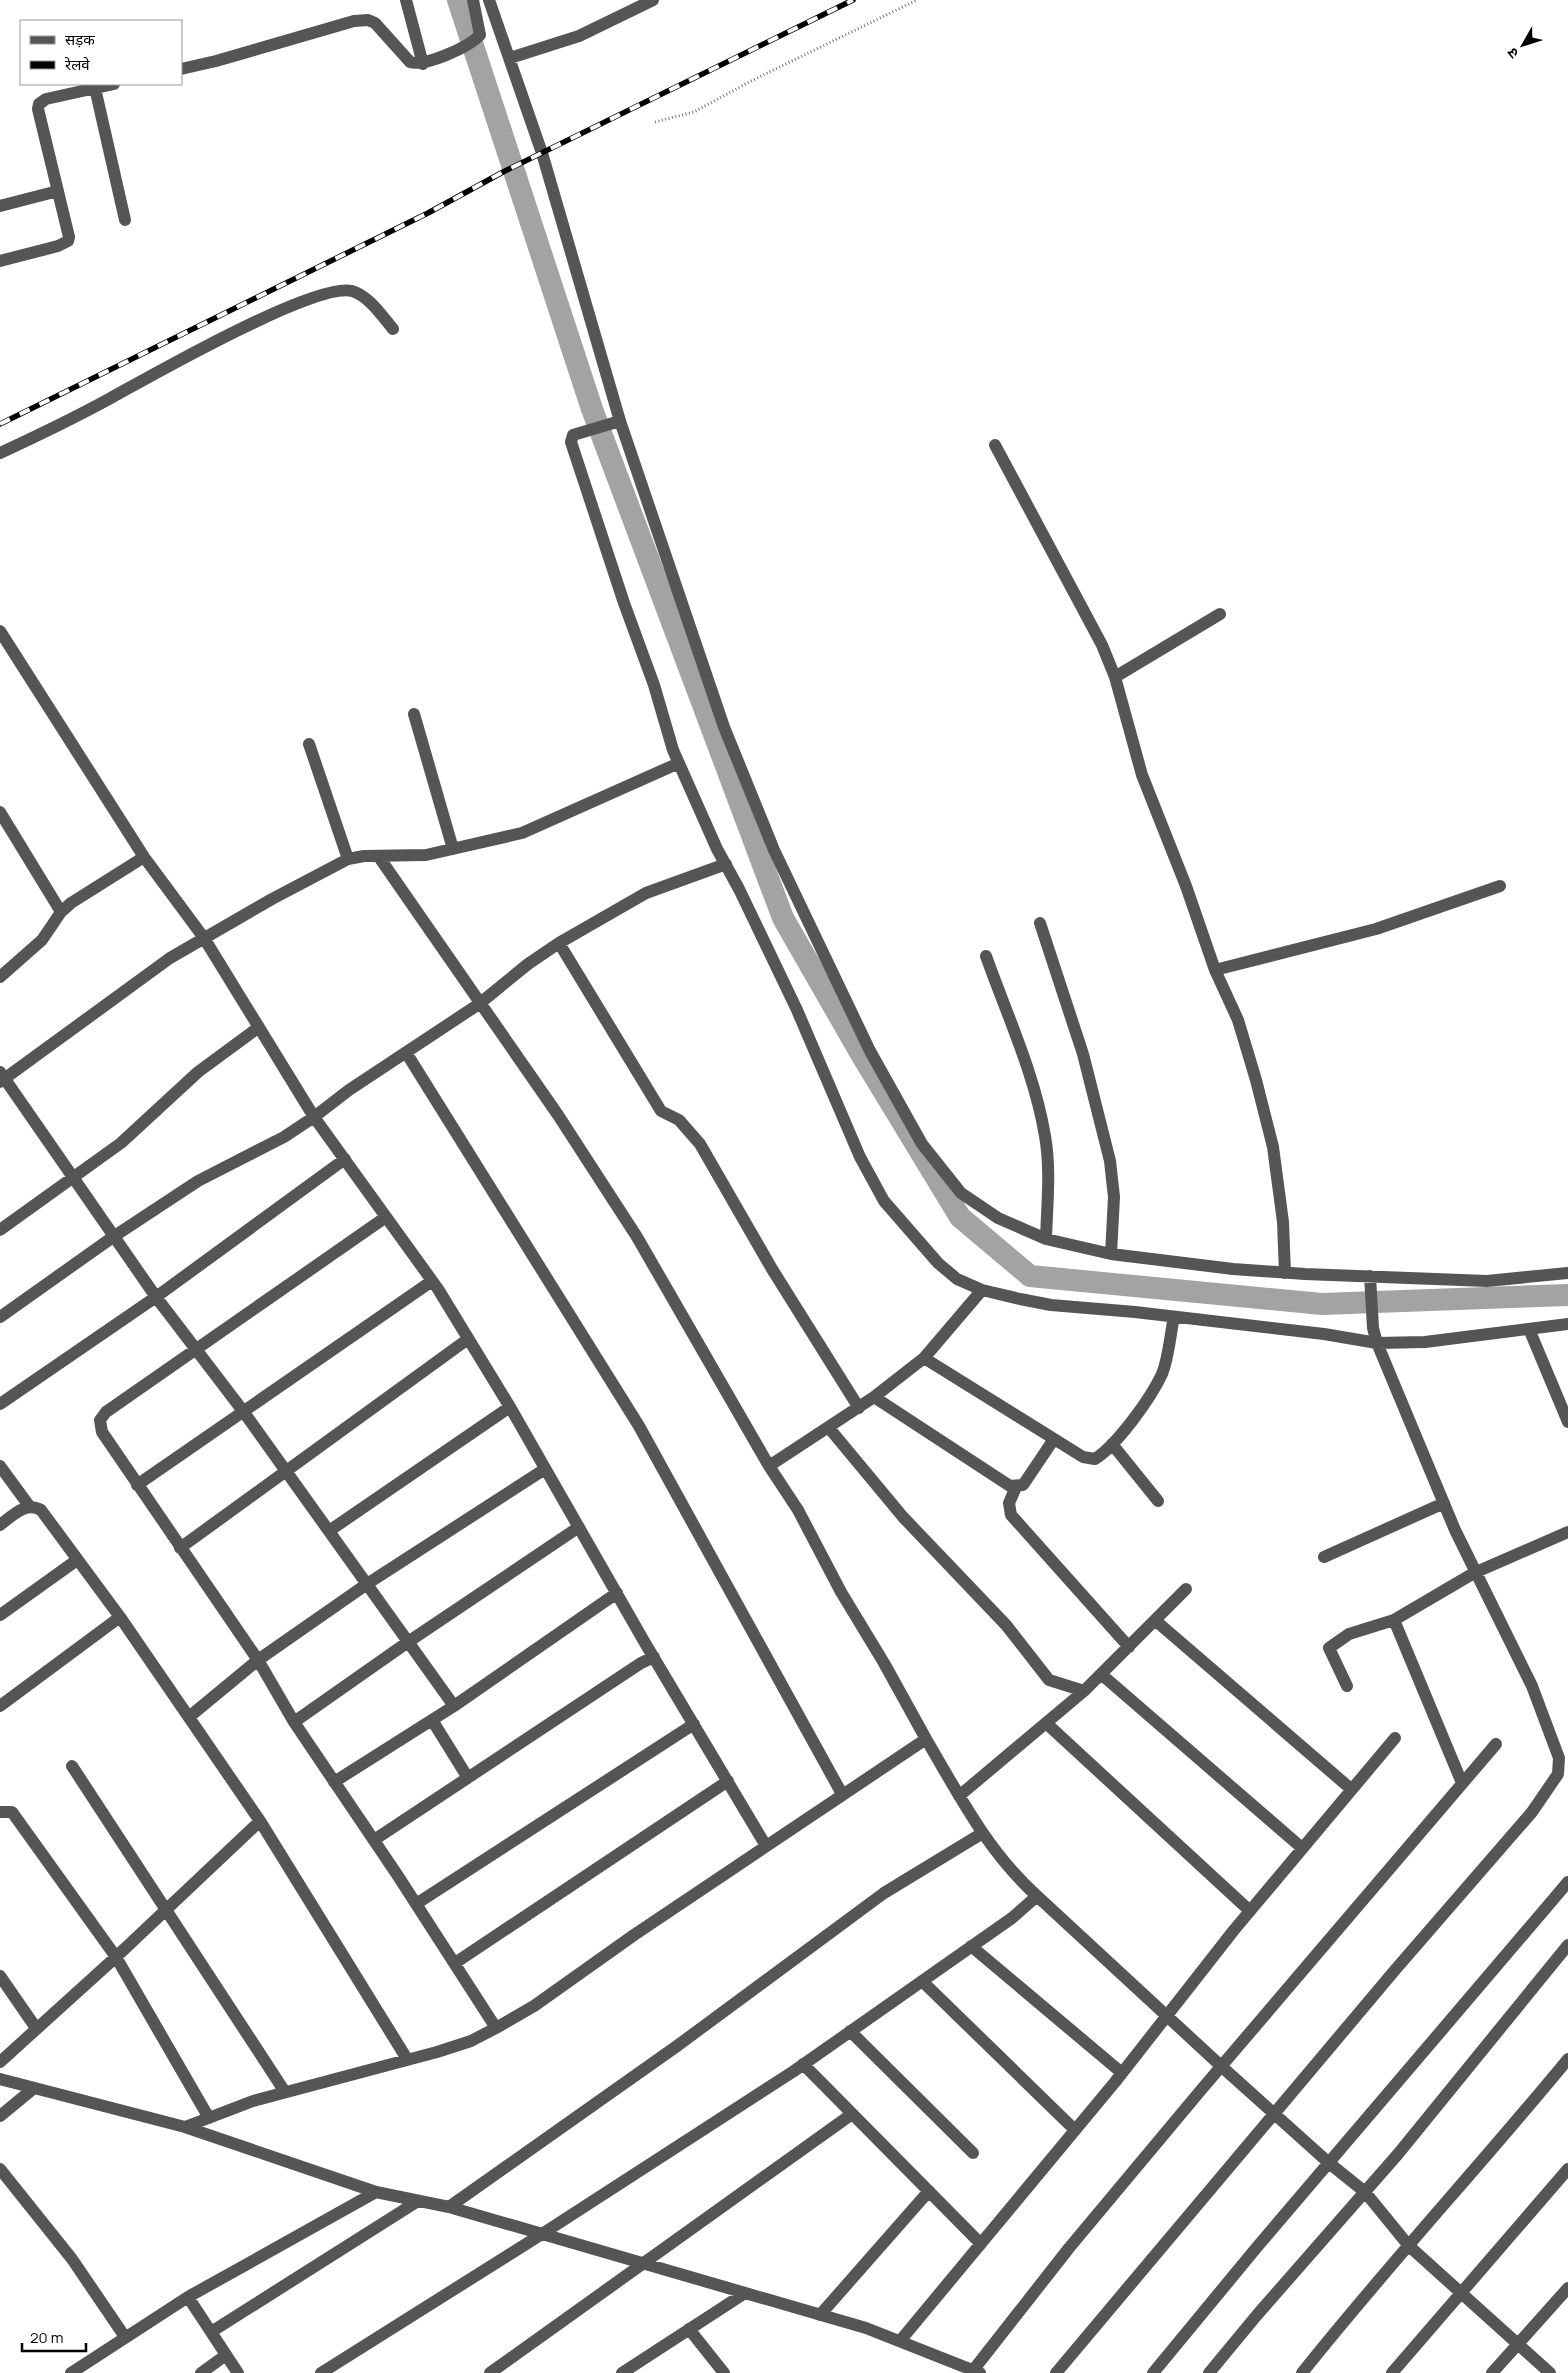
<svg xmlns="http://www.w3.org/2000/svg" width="1568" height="2373" font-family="Manrope,'Noto Sans Devanagari',sans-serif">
<rect width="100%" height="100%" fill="#fff"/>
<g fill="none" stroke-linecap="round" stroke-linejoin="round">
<path stroke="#a3a3a3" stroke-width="22" d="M 458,0 L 592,409 L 783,918 L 861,1054 L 960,1217 L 1030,1276 L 1322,1304 L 1568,1295"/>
<path stroke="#777" stroke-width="3" stroke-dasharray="1 2.5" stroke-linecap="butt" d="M 655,122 L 694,112 L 751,81 L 917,0"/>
<path stroke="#555" stroke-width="12" d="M 406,0 L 423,64
M 489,0 L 542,153 L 620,421 L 724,727 L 774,850 L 870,1051 L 922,1144 L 961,1193 L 998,1218 L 1046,1239 L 1111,1254 L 1233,1269 L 1305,1274 L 1487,1281 L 1568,1273
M 510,58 L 579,36 L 653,0
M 181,69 L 216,61 L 354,21 L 368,20 L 375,23 L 410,62 C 425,67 469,47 480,35 L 473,0
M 95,88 L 125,220
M 0,206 L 58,191
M 0,261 L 58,246 L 68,241 L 69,237 L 38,109 L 39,104 L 46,99 L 114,84
M 620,421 L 573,435 L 571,442 L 624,603 L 654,685 L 673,750 L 717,849 L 739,889 L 797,1010 L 860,1157 L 884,1201 L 938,1263 L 957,1279 L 982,1290 L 1020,1299 L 1051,1305 L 1135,1312 L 1324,1334 L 1377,1343 L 1425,1342 L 1568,1324
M 995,445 L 1102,645 L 1115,677 L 1142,775 L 1186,886 L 1215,970 L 1238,1020 L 1256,1080 L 1273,1147 L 1283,1222 L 1285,1273
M 0,453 C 37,436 74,418 109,399 C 149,377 314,282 352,291 C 369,296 382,316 393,329
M 0,631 L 144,857 L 204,938 L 314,1117 L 438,1289 L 510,1407 L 645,1643 L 766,1846
M 1115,677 L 1220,614
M 414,714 L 453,849
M 309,744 L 348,859
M 0,812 L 61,912
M 1040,923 L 1083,1054 L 1110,1161 L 1114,1197 L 1111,1254
M 559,943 L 661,1111 L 679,1120 L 700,1144 L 772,1269 L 859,1408
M 986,956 C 1007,1015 1035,1075 1045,1136 C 1051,1170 1047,1205 1046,1239
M 1215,970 L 1376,929 L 1500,886
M 0,977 L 42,940 L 61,912 L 71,903 L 144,857
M 407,1054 L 639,1426 L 842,1794
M 0,1072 L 156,1297 L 243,1411 L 454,1706
M 0,1082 L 170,958 L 272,899 L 348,859 L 364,856 L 426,855 L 522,833 L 679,763
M 0,1230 L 121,1143 L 198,1072 L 259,1027
M 0,1317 L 113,1237 L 198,1181 L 284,1137 L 314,1117 L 349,1090 L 479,1004 L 528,964 L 559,943 L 646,893 L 726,864
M 1529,1329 L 1568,1422
M 924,1358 L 1083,1457 L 1095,1459 C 1117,1445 1151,1398 1162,1374 C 1169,1357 1170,1335 1174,1317
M 874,1397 L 1010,1486 L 1023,1485 L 1054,1439
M 0,1404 L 156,1297 L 345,1159
M 829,1428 L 903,1517 L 1006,1625 L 1049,1680 L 1084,1691
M 1112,1444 L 1158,1501
M 0,1466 L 30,1507
M 769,1466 L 874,1397 L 924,1358 L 982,1290
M 137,1485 L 432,1281
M 1016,1487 L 1009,1503 L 1011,1515 L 1129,1647
M 0,1525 C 12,1516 26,1501 41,1510 L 120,1617 L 260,1821 L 407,2059
M 329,1531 L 510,1407
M 180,1548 L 468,1339
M 1324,1557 L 1444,1503
M 0,1615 L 77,1560
M 1394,1620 L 1462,1783
M 1156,1621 L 1351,1789
M 1101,1674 L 1302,1848
M 1347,1686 L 1329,1648 L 1349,1634 L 1394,1620 L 1474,1573 L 1568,1532
M 0,1706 L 120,1617
M 189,1717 L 258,1660 L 367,1584 L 545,1469
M 432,1720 L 468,1778
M 294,1722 L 258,1660 L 102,1432 L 100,1420 L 106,1412 L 386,1217
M 1046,1723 L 1250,1911
M 72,1766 L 285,2092
M 334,1782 L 454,1706 L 617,1593
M 959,1796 L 1084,1691 L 1186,1589
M 0,1812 L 12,1812 L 116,1957 L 209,2118
M 374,1840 L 641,1663 L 654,1657
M 1037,1896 L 1221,2066 L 1329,2163 L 1365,2192 L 1409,2246 L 1550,2373
M 416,1904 L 694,1724
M 971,1946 L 1122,2073
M 455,1963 L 728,1781
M 0,1976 L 36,2028
M 922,1981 L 1075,2130
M 496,2028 L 398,1876 L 294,1722 L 408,1642 L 579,1527
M 850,2031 L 973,2153
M 0,2062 L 116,1957 L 260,1821
M 803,2064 L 981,2244
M 0,2079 L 185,2127 L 376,2192 L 449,2207 L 866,2328 L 980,2373
M 0,2116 L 34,2088
M 185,2127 L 253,2101 L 437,2052 L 471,2041 L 496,2028 L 534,2006 L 634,1935 L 926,1739 L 884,1663 L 841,1592 L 798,1510 L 769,1466 L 637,1237 L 558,1115 L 379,857
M 0,2169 L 72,2259 L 125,2337
M 449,2207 L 677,2046 L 884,1893 L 981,1834
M 188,2297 L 238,2373
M 820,2315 L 929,2191
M 689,2329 L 724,2373
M 211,2332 L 418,2201
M 900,2341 L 1115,2082 L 1234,1930 L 1395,1738
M 71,2373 L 188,2297 L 376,2192
M 201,2373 L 226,2355
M 321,2373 L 542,2234 L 794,2071 L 1012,1918 L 1037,1896 C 988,1852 959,1795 926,1739
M 490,2373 L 852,2114
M 622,2373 L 745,2293
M 971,2373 L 1069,2248 L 1201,2090 L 1496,1744
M 1056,2373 L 1395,1970 L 1532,1812 L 1558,1774 L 1559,1758 L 1532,1686 L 1455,1530 L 1377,1343 L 1373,1328 L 1370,1276
M 1153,2373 L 1257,2247 L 1568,1882
M 1209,2373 L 1257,2315 L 1398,2154 L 1568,1945
M 1302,2373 C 1387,2266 1481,2165 1568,2059
M 1392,2373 L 1568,2169
M 1492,2373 L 1568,2288"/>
<g stroke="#000" stroke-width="5.5">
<path id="rail" d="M 0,424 L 428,213 L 503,172 L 853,0"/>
</g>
<use href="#rail" stroke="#fff" stroke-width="4" stroke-dasharray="11" stroke-linecap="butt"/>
</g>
<rect x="20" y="20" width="162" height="65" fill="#ffffff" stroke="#999999"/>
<rect x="30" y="36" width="25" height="8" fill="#555555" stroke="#999999"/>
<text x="65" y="45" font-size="15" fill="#000000">सड़क</text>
<rect x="30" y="61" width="25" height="8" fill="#000000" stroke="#999999"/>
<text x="65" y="70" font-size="15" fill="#000000">रेलवे</text>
<g transform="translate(1523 45) rotate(231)" stroke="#ffffff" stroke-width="4" paint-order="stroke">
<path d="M0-4L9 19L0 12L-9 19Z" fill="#000000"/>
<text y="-8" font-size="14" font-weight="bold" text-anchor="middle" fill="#000000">उ</text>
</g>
<path d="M22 2343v8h64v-8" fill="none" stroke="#000000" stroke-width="2.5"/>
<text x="30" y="2343" font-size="15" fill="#000000" stroke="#ffffff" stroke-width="4" paint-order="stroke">20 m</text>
</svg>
